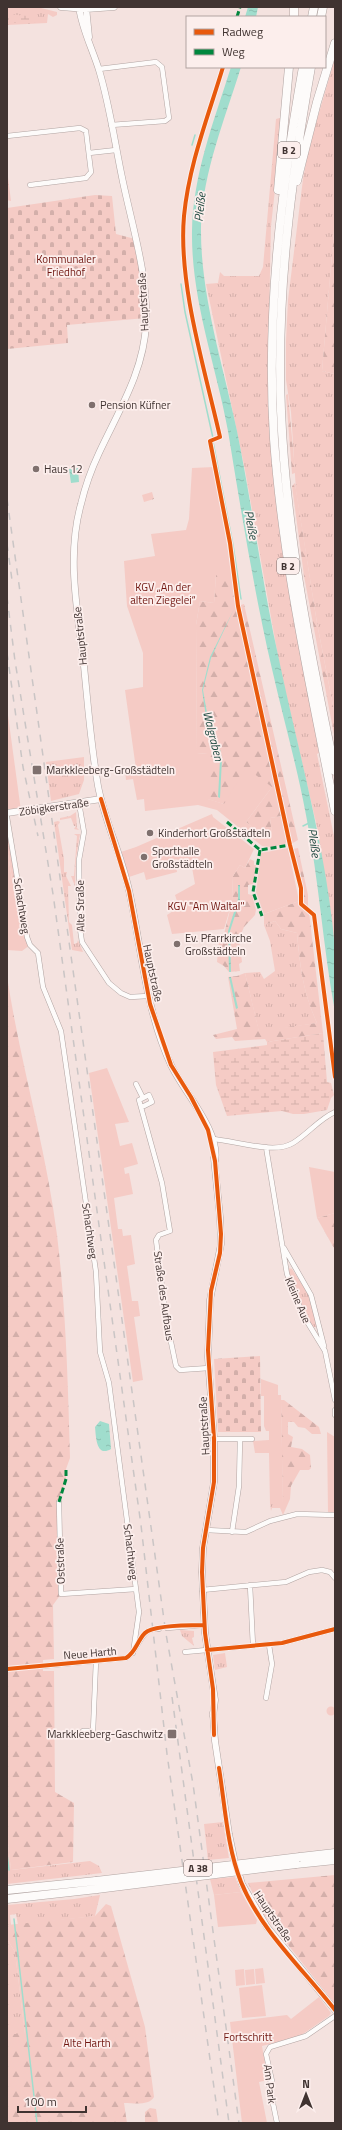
<svg xmlns="http://www.w3.org/2000/svg" width="342" height="2130" font-family="'Titillium Web',sans-serif">
<defs>
<pattern id="grass-tufts" width="24" height="20" patternUnits="userSpaceOnUse"><rect width="24" height="20" fill="#f5cbc5"/><path d="M3 7l-1-3M5 7V3M7 7l1-3M15 17l-1-3M17 17v-4M19 17l1-3" fill="none" stroke="#d3afaa"/></pattern>
<pattern id="forest-firs" width="22" height="20" patternUnits="userSpaceOnUse"><rect width="22" height="20" fill="#f5cbc5"/><path d="M5 1l3.5 6h-7zM16 11l3.5 6h-7z" fill="#d3afaa"/></pattern>
<pattern id="wetland-marsh" width="20" height="14" patternUnits="userSpaceOnUse"><rect width="20" height="14" fill="#f5cbc5"/><path d="M1 5h8M5 5V1M11 12h8M15 12V8" fill="none" stroke="#d3afaa"/></pattern>
<pattern id="cemetery-stones" width="16" height="16" patternUnits="userSpaceOnUse"><rect width="16" height="16" fill="#f5cbc5"/><path d="M2 7V4a2 2 0 0 1 4 0v3zM10 15v-3a2 2 0 0 1 4 0v3z" fill="#d3afaa"/></pattern>
<pattern id="park-crowns" width="20" height="18" patternUnits="userSpaceOnUse"><rect width="20" height="18" fill="#f5cbc5"/><path d="M2 6a3 3 0 1 1 6 0M12 15a3 3 0 1 1 6 0" fill="none" stroke="#d3afaa"/></pattern>
<pattern id="water-ripples" width="26" height="14" patternUnits="userSpaceOnUse"><rect width="26" height="14" fill="#a0ddcd"/><path d="M2 4q2-2 4 0t4 0M15 11q2-2 4 0t4 0" fill="none" stroke="#8bbeb0"/></pattern>
</defs>
<rect width="100%" height="100%" fill="#f4e2df"/>
<path fill="url(#grass-tufts)" d="M 7,7 L 37,7 L 57,12 L 57,15 L 53,17 L 48,14 L 47,23 L 7,25 Z
M 335,58 L 335,219 L 322,371 L 335,374 L 335,716 L 317,623 L 296,491 L 291,412 L 286,380 L 286,341 L 288,300 L 303,179 L 309,147 Z
M 283,117 L 271,226 L 268,365 L 284,559 L 319,753 L 317,754 L 335,841 L 335,950 L 317,827 L 280,668 L 245,470 L 206,284 L 218,283 L 220,272 L 224,276 L 259,276 L 263,267 L 276,119 Z
M 7,169 L 11,201 L 7,200 Z
M 84,757 L 84,780 L 79,794 L 51,801 L 46,762 Z
M 76,812 L 77,828 L 79,830 L 74,829 L 76,826 L 74,826 L 71,818 L 60,820 L 60,818 L 70,816 Z
M 58,821 L 60,822 L 58,825 L 64,859 L 64,872 L 67,872 L 66,876 L 71,886 L 68,886 L 69,922 L 72,925 L 74,944 L 77,943 L 78,940 L 83,952 L 72,950 L 54,822 Z
M 74,834 L 80,834 L 76,859 L 75,886 L 71,876 L 74,876 L 77,836 Z
M 275,921 L 281,929 L 297,933 C 300,967 303,992 317,1023 L 259,1032 L 245,973 L 260,972 L 264,979 L 275,971 L 270,941 L 264,925 Z
M 290,1266 L 309,1295 L 318,1326 L 312,1328 L 296,1296 L 288,1268 L 292,1269 Z
M 270,1504 L 283,1504 L 283,1515 L 280,1508 L 272,1508 L 271,1511 Z
M 180,1630 L 194,1631 L 194,1637 L 192,1638 L 194,1646 L 182,1636 Z
M 225,1653 L 227,1667 L 215,1670 L 213,1655 Z
M 223,1822 L 229,1858 L 208,1860 L 204,1824 Z
M 7,1835 L 11,1870 L 90,1861 L 99,1866 L 102,1873 L 7,1884 Z
M 235,1877 L 241,1892 L 214,1895 L 210,1879 Z
M 100,1895 L 95,1916 L 18,1925 L 16,1914 L 10,1915 L 11,1925 L 7,1925 L 7,1905 L 74,1899 Z
M 7,1939 L 15,1952 L 25,2034 L 7,2034 Z"/>
<path fill="url(#forest-firs)" d="M 335,219 L 335,374 L 322,371 Z
M 288,394 L 295,470 L 295,473 L 292,474 L 286,395 Z
M 295,483 L 317,623 L 335,716 L 335,740 L 304,576 L 292,486 Z
M 216,575 L 232,575 L 237,606 L 282,816 L 270,818 L 272,834 L 263,836 L 246,822 L 272,787 L 224,804 L 207,799 L 208,754 L 197,753 L 196,625 L 200,601 L 214,603 Z
M 244,604 L 298,840 L 291,844 L 238,606 Z
M 7,817 L 19,884 L 13,885 L 7,848 Z
M 298,848 L 308,895 L 308,909 L 302,904 L 302,888 L 293,849 Z
M 250,859 L 254,861 L 254,865 L 256,865 L 253,884 L 248,885 L 248,894 L 252,895 L 256,910 L 255,915 L 244,927 L 239,939 L 242,962 L 239,964 L 240,971 L 229,972 L 224,966 L 217,962 L 219,940 L 224,934 L 232,902 L 233,876 L 240,865 L 245,868 Z
M 299,901 L 301,907 L 309,912 L 323,1033 L 267,1042 L 265,1039 L 235,1041 L 232,1037 L 216,1039 L 213,1035 L 237,1029 L 228,977 L 237,976 L 245,973 L 259,1031 L 317,1023 C 303,993 300,966 297,933 L 281,929 L 275,921 L 264,925 L 264,914 Z
M 7,976 C 20,1063 46,1147 57,1235 C 66,1309 68,1384 70,1458 L 66,1469 L 66,1479 L 59,1499 L 61,1594 L 53,1605 L 54,1659 L 43,1660 L 43,1666 L 7,1669 Z
M 335,1213 L 335,1250 L 317,1218 Z
M 281,1400 L 284,1400 L 319,1427 L 321,1434 L 312,1434 L 305,1428 L 298,1427 L 294,1422 L 288,1422 L 288,1434 L 293,1437 L 291,1447 L 302,1449 L 310,1455 L 311,1468 L 309,1470 L 300,1470 L 291,1486 L 290,1499 L 283,1515 Z
M 43,1667 L 43,1671 L 54,1671 L 55,1792 L 74,1803 L 73,1862 L 11,1870 L 7,1835 L 7,1670 Z
M 335,1875 L 335,2004 L 261,1911 L 248,1883 Z
M 106,1904 L 111,1906 L 145,2027 L 154,2097 C 149,2106 134,2103 124,2103 L 127,2123 L 7,2123 L 7,2034 L 25,2034 L 15,1952 L 7,1939 L 7,1925 L 95,1916 Z
M 150,2108 L 156,2109 L 158,2123 L 145,2123 L 145,2112 Z"/>
<path fill="url(#wetland-marsh)" d="M 7,14 L 38,17 L 39,20 L 38,22 L 7,23 Z
M 323,1033 L 327,1082 L 331,1083 L 334,1095 L 331,1098 L 327,1110 L 304,1114 L 293,1114 L 282,1111 L 227,1116 L 216,1085 L 213,1052 L 267,1045 L 267,1042 Z"/>
<path fill="url(#cemetery-stones)" d="M 95,195 L 112,196 L 116,234 L 135,239 L 146,318 L 67,325 L 68,343 L 7,349 L 7,208 Z
M 260,1356 L 261,1432 L 218,1432 L 214,1359 Z"/>
<path fill="url(#park-crowns)" d="M 152,492 L 154,499 L 144,502 L 142,495 Z"/>
<path fill="#f5cbc5" d="M 214,467 L 232,575 L 216,575 L 214,603 L 200,601 L 196,625 L 197,753 L 208,754 L 208,799 L 224,804 L 246,768 L 272,787 L 246,822 L 263,836 L 272,834 L 270,818 L 282,816 L 287,841 L 285,844 L 271,847 L 262,846 L 217,810 L 198,805 L 145,811 L 144,799 L 137,800 L 133,779 L 126,780 L 125,770 L 136,769 L 125,690 L 143,687 L 143,653 L 127,606 L 124,561 L 155,556 L 151,534 L 186,530 L 189,519 L 192,468 Z
M 7,708 L 21,811 L 7,813 Z
M 212,814 L 213,817 L 254,849 L 245,868 L 240,865 L 233,876 L 232,902 L 224,929 L 172,934 L 167,915 L 179,907 L 175,895 L 195,884 L 191,862 L 175,859 L 177,872 L 146,880 L 144,872 L 129,877 L 121,852 L 136,847 Z
M 7,848 L 15,898 L 21,898 L 30,945 L 22,951 L 7,950 Z
M 288,848 L 299,901 L 264,914 L 256,892 L 261,853 Z
M 107,1068 L 129,1122 L 115,1124 L 120,1146 L 132,1143 L 138,1164 L 124,1168 L 125,1174 L 129,1173 L 133,1194 L 114,1198 L 118,1229 L 122,1229 L 123,1236 L 131,1235 L 135,1264 L 127,1266 L 132,1301 L 138,1301 L 140,1316 L 134,1317 L 143,1380 L 133,1382 L 89,1073 Z
M 309,1167 L 335,1172 L 335,1213 L 317,1218 Z
M 261,1379 L 278,1385 L 278,1395 L 281,1395 L 283,1504 L 270,1504 L 269,1453 L 255,1453 L 253,1441 L 269,1440 L 269,1431 L 266,1431 L 264,1426 L 264,1396 L 261,1396 Z
M 327,1432 L 335,1437 L 335,1513 L 328,1513 Z
M326.5 1711a4.5 4.5 0 1 1 9 0a4.5 4.5 0 1 1-9 0Z
M 241,1892 L 257,1920 L 256,1924 L 218,1927 L 214,1895 Z
M 263,1968 L 265,1983 L 256,1984 L 255,1969 Z
M 244,1969 L 245,1985 L 236,1986 L 235,1970 Z
M 254,1969 L 255,1984 L 246,1985 L 245,1970 Z
M 262,1985 L 266,2016 L 242,2018 L 239,1988 Z
M 319,1997 L 331,2013 L 329,2016 L 300,2036 L 262,2046 L 268,2080 L 259,2082 L 267,2123 L 242,2123 L 230,2022 L 287,2015 L 291,2019 Z"/>
<path fill="url(#water-ripples)" d="M 248,7 L 258,7 L 256,17 L 245,17 Z
M 231,67 L 241,67 C 225,119 203,171 201,226 C 200,295 223,364 237,431 C 253,510 263,590 281,669 C 301,762 327,854 335,949 C 336,970 335,991 335,1012 C 323,947 319,880 306,815 C 297,766 283,718 272,669 C 254,591 241,511 228,431 C 216,365 191,300 192,231 C 193,174 214,121 231,67 Z
M 78,468 L 79,482 L 71,483 L 69,469 Z
M 234,609 L 211,658 L 203,690 L 209,724 L 220,749 L 222,759 L 220,798 L 218,797 L 220,760 L 219,750 L 207,724 L 202,690 L 210,657 Z
M 238,885 L 240,885 L 240,900 L 230,931 L 231,972 L 229,972 L 228,931 L 238,899 Z
M 229,977 L 231,977 L 238,1008 L 236,1009 Z
M 100,1421 L 109,1424 L 111,1449 C 96,1458 96,1436 95,1427 Z"/>
<g fill="none" stroke-linecap="round" stroke-linejoin="round">
<path stroke="#a0ddcd" stroke-width="1.5" d="M 192,145 L 195,135
M 181,284 L 185,312 L 213,438
M 213,442 L 233,545 L 241,599
M 303,826 L 309,823
M 7,1854 L 9,1870
M 14,1919 L 37,2123"/>
<path stroke="#d0bfbc" stroke-width="4.5" stroke-dasharray="4.5 2" stroke-linecap="butt" d="M 148,1631 L 159,1629"/>
<g stroke="#b1a4a2" stroke-width="5.5">
<path id="street" d="M 99,69 L 156,62 L 162,67 L 169,118 L 165,121 L 111,125
M 7,136 L 80,128 L 86,131 L 91,172 L 86,178 L 30,185
M 89,153 L 116,150
M 79,803 L 84,832 L 79,860 L 80,929 L 82,942 L 109,983 L 121,993 L 130,997 L 148,996
M 7,817 L 27,937 L 30,945 L 38,953 L 43,987 L 61,1031 L 96,1272 L 100,1352 L 109,1383 L 139,1612 L 133,1653
M 136,1084 L 143,1098 L 139,1100 L 162,1183 L 170,1231 L 159,1235 L 156,1240 L 166,1318 L 176,1366 L 180,1370 L 209,1368
M 142,1107 L 152,1102 L 149,1095 L 143,1098
M 211,1139 C 234,1140 274,1155 293,1143 C 308,1134 319,1119 335,1112
M 266,1147 L 287,1274 L 303,1315 L 325,1351 L 335,1400
M 284,1248 L 311,1295 L 324,1346
M 335,1410 L 335,1415
M 214,1439 L 252,1439
M 59,1502 L 61,1594 L 136,1589
M 206,1530 L 246,1532 L 270,1521 L 297,1514 L 335,1515
M 232,1532 L 239,1486 L 240,1439
M 250,1585 L 253,1646
M 202,1590 L 286,1582 L 309,1572 L 322,1570 L 330,1572 L 335,1578
M 167,1628 L 204,1625
M 159,1629 L 160,1628
M 185,1652 L 282,1643 L 335,1629
M 43,1666 L 126,1658 C 137,1652 138,1638 148,1631
M 266,1698 L 272,1664 L 269,1645
M 83,1731 L 93,1731 L 96,1661
M 277,2123 L 269,2084 L 272,2081 L 266,2054 L 270,2047 L 306,2036 L 335,2016"/>
</g>
<g stroke="#b1a4a2" stroke-width="7">
<path id="secondary" d="M 61,7 L 86,9 L 114,7
M 79,7 C 82,29 92,48 99,70 C 110,106 115,145 123,182 C 133,229 148,276 146,324 C 144,371 118,412 99,453 C 91,470 85,487 81,504 C 66,557 78,613 84,666 C 88,706 91,746 98,786 C 105,823 123,858 130,895 C 142,952 146,1011 171,1065 C 183,1091 221,1132 215,1161
M 86,7 L 89,37
M 7,813 L 101,799
M 213,1713 L 215,1741 L 229,1834 L 234,1858 L 242,1884 L 267,1927 L 335,2010
M 213,1716 L 215,1700 L 205,1633 L 202,1572 L 203,1548 L 214,1482 L 214,1439 L 208,1357 L 210,1300 L 221,1244 L 220,1217 L 214,1158"/>
</g>
<g stroke="#b1a4a2" stroke-width="9">
<path id="highway" d="M 294,17 L 294,7
M 312,17 L 314,7
M 321,17 L 323,7
M 303,67 C 281,190 266,313 274,439 C 283,565 311,688 335,811
M 311,67 C 291,181 276,295 281,411 C 286,533 310,653 335,771
M 297,181 L 317,102 L 335,43
M 278,190 L 289,67
M 300,1857 L 335,1853
M 296,1864 L 335,1860
M 7,1890 L 96,1881
M 7,1899 L 97,1889"/>
</g>
<use href="#street" stroke="#fdfbfa" stroke-width="4.5"/>
<use href="#secondary" stroke="#fdfbfa" stroke-width="6"/>
<use href="#highway" stroke="#fdfbfa" stroke-width="8"/>
<path stroke="#cac5c5" stroke-width="1.5" stroke-dasharray="7 7" stroke-linecap="butt" d="M 7,499 L 166,1634 L 193,1784 L 239,2123
M 7,544 L 12,580
M 7,597 L 15,661 L 53,894 L 103,1254 L 141,1525 L 167,1754 L 219,2123
M 7,653 L 23,767 L 38,836
M 172,1697 L 229,2123"/>
<g stroke="#b1a4a2" stroke-width="9" stroke-linecap="butt">
<path id="highway-bridge" d="M 96,1881 L 300,1857
M 97,1889 L 296,1864"/>
</g>
<use href="#highway-bridge" stroke="#fdfbfa" stroke-width="8"/>
<path stroke="#00873e" stroke-width="3" stroke-dasharray="6 3" stroke-linecap="butt" d="M 237,17 L 240,7
M 227,822 L 260,850 L 290,845
M 260,850 L 253,892 L 262,916
M 59,1502 L 66,1479 L 66,1469"/>
<g stroke="#fceeec" stroke-width="6">
<path id="cycleway" d="M 223,67 C 208,117 189,164 184,216 C 178,284 205,370 220,437 L 210,441 L 230,543 L 238,606 L 290,845 L 301,888 L 301,904 L 314,915 L 335,1077
M 101,799 L 129,891 L 150,1004 L 171,1065 L 191,1097 L 208,1130 L 215,1161 L 221,1234 L 220,1253 L 211,1291 L 208,1350 L 214,1439 L 214,1482 L 203,1548 L 202,1572 L 205,1633 L 213,1689 L 214,1735
M 207,1650 L 282,1643 L 335,1629
M 7,1669 L 126,1658 C 136,1652 137,1641 145,1633 C 153,1625 192,1625 204,1625
M 219,1768 C 225,1806 227,1847 241,1882 C 261,1931 303,1969 335,2010"/>
</g>
<use href="#cycleway" stroke="#e8590c" stroke-width="4"/>
</g>
<g fill="#7f706e" stroke="#fceeec" stroke-width="1.5">
<circle cx="92" cy="405" r="4"/>
<circle cx="36" cy="469" r="4"/>
<rect x="32" y="765" width="10" height="10" rx="2"/>
<circle cx="150" cy="833" r="4"/>
<circle cx="144" cy="857" r="4"/>
<circle cx="177" cy="944" r="4"/>
<rect x="167" y="1729" width="10" height="10" rx="2"/>
</g>
<g text-anchor="middle" stroke-width="3.5" stroke-linejoin="round" paint-order="stroke">
<g fill="#fceeec" stroke="#786b69" stroke-width="1">
<rect x="278" y="142" width="22" height="16" rx="3"/>
<rect x="277" y="558" width="22" height="16" rx="3"/>
<rect x="184" y="1860" width="28" height="16" rx="3"/>
</g>
<g font-size="10" font-weight="bold" fill="#403331">
<text x="289" y="154">B 2</text>
<text x="288" y="570">B 2</text>
<text x="198" y="1872">A 38</text>
</g>
<g font-size="11" fill="#701610" stroke="#fceeec">
<text x="66" y="263">Kommunaler<tspan x="66" dy="13">Friedhof</tspan></text>
<text x="163" y="591">KGV „An der<tspan x="163" dy="13">alten Ziegelei“</tspan></text>
<text x="206" y="910">KGV "Am Waltal"</text>
<text x="248" y="2041">Fortschritt</text>
<text x="87" y="2047">Alte Harth</text>
</g>
<g font-size="11" fill="#403331" stroke="#fceeec">
<text transform="translate(143 302) rotate(-93)" y="4">Hauptstraße</text>
<text transform="translate(80 636) rotate(-96)" y="4">Hauptstraße</text>
<text transform="translate(54 807) rotate(-8)" y="4">Zöbigkerstraße</text>
<text transform="translate(22 906) rotate(81)" y="4">Schachtweg</text>
<text transform="translate(80 906) rotate(-91)" y="4">Alte Straße</text>
<text transform="translate(153 973) rotate(78)" y="4">Hauptstraße</text>
<text transform="translate(90 1231) rotate(82)" y="4">Schachtweg</text>
<text transform="translate(164 1296) rotate(82)" y="4">Straße des Aufbaus</text>
<text transform="translate(298 1300) rotate(67)" y="4">Kleine Aue</text>
<text transform="translate(204 1426) rotate(-93)" y="4">Hauptstraße</text>
<text transform="translate(131 1552) rotate(83)" y="4">Schachtweg</text>
<text transform="translate(60 1561) rotate(-92)" y="4">Oststraße</text>
<text transform="translate(90 1653) rotate(-5)" y="4">Neue Harth</text>
<text transform="translate(273 1916) rotate(56)" y="4">Hauptstraße</text>
<text transform="translate(270 2084) rotate(83)" y="4">Am Park</text>
</g>
<g font-size="11" fill="#403331" stroke="#fceeec" text-anchor="start">
<text x="100" y="409">Pension Küfner</text>
<text x="44" y="473">Haus 12</text>
<text x="46" y="774">Markkleeberg-Großstädteln</text>
<text x="158" y="837">Kinderhort Großstädteln</text>
<text x="152" y="855">Sporthalle<tspan x="152" dy="13">Großstädteln</tspan></text>
<text x="185" y="942">Ev. Pfarrkirche<tspan x="185" dy="13">Großstädteln</tspan></text>
<text x="163" y="1738" text-anchor="end">Markkleeberg-Gaschwitz</text>
</g>
<g font-size="12" font-style="italic" fill="#204b42" stroke="#fceeec">
<text transform="translate(200 207) rotate(-84)" y="4">Pleiße</text>
<text transform="translate(251 525) rotate(80)" y="4">Pleiße</text>
<text transform="translate(213 736) rotate(76)" y="4">Walgraben</text>
<text transform="translate(314 843) rotate(82)" y="4">Pleiße</text>
</g>
</g>
<rect width="342" height="2130" fill="none" stroke="#403331" stroke-width="16"/>
<rect x="186" y="16" width="140" height="52" fill="#fceeec" stroke="#b1a3a1"/>
<rect x="194" y="29" width="20" height="6" fill="#e8590c" stroke="#b1a3a1"/>
<text x="222" y="36" font-size="12" fill="#403331">Radweg</text>
<rect x="194" y="49" width="20" height="6" fill="#00873e" stroke="#b1a3a1"/>
<text x="222" y="56" font-size="12" fill="#403331">Weg</text>
<g transform="translate(306 2094)" stroke="#fceeec" stroke-width="3" paint-order="stroke">
<path d="M0-3L7 15L0 10L-7 15Z" fill="#403331"/>
<text y="-6" font-size="11" font-weight="bold" text-anchor="middle" fill="#403331">N</text>
</g>
<path d="M18 2106v6h68v-6" fill="none" stroke="#403331" stroke-width="2"/>
<text x="24" y="2106" font-size="12" fill="#403331" stroke="#fceeec" stroke-width="3" paint-order="stroke">100 m</text>
</svg>
